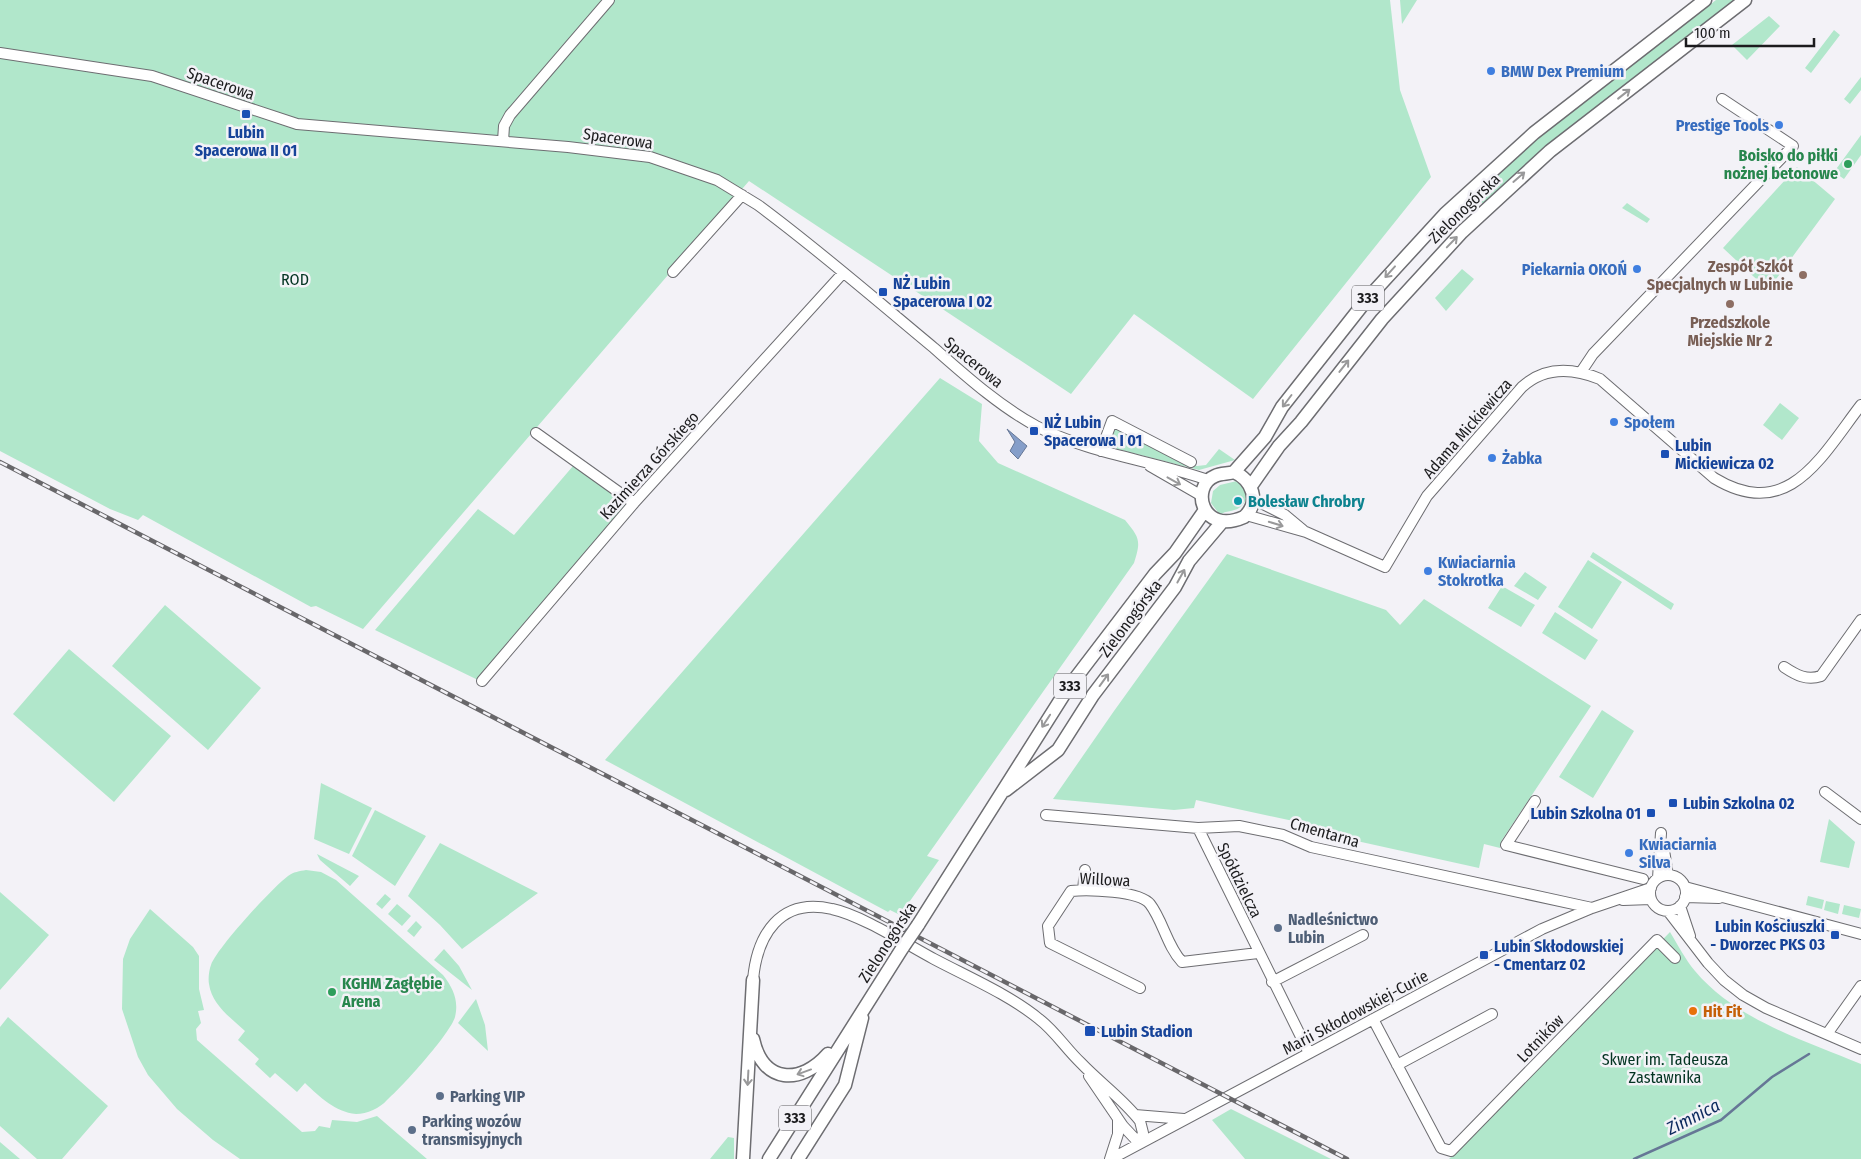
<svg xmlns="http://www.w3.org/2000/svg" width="1861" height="1159" font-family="'Fira Sans Condensed',sans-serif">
<rect width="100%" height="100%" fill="#f3f2f7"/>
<path fill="#b1e7cb" d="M 0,0 L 1390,0 L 1400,90 L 1431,177 L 1253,399 L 1134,314 L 1071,394 L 749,181 L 363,629 L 316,606 L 311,607 L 143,515 L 138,520 L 110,509 L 0,451 Z
M 1400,0 L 1417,0 L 1402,24 Z
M 1716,0 L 1741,0 L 1484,205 L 1474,195 C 1550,124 1634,64 1716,0 Z
M 1769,16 L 1780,26 L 1747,60 L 1732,45 Z
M 1834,30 L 1840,35 L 1811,73 L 1805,68 Z
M 1861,77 L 1861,90 L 1850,104 L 1844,99 Z
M 1861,135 L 1861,155 L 1844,179 L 1834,172 Z
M 1797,167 L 1835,199 L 1768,290 L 1723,248 Z
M 1627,203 L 1650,219 L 1647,223 L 1622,208 Z
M 1462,269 L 1474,279 L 1446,311 L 1435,298 Z
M 940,378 L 982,404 L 979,441 L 998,463 L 1125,520 C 1140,538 1141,541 1134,563 L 927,856 L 939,860 L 900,915 L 890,910 L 888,912 L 605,760 Z
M 1780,403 L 1799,418 L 1782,440 L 1763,425 Z
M 1119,429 L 1197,466 L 1206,465 L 1219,449 L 1235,460 L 1199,470 L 1117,449 L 1109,442 L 1112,430 Z
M 573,466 L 627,505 L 478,680 L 375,630 L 478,509 L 514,535 Z
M 1237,481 C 1247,487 1250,501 1239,508 C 1233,512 1226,510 1220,515 L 1211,503 L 1213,491 L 1220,485 Z
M 1593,552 L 1674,604 L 1671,610 L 1590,557 Z
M 1227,554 L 1386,610 L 1400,625 L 1424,599 L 1591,706 L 1502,840 L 1500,848 L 1484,844 L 1479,868 L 1298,828 L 1298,822 L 1196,800 L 1194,808 L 1174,810 L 1053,799 L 1114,711 Z
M 1588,560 L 1622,582 L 1592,629 L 1558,607 Z
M 1525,572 L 1547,587 L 1538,600 L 1514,586 Z
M 1502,586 L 1535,605 L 1521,627 L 1488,608 Z
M 165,605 L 261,688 L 208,750 L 112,666 Z
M 1555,612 L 1598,640 L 1585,660 L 1542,633 Z
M 69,649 L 171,736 L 114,802 L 13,714 Z
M 1602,710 L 1634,731 L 1593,798 L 1559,777 Z
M 321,783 L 372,808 L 349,854 L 314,839 Z
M 375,810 L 426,836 L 395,886 L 352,856 Z
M 1829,819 L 1855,842 L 1849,868 L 1820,862 Z
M 440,843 L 538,893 L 462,949 L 440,925 L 408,896 Z
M 317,854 L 359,876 L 350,886 L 320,860 Z
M 306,870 L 321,872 L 336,880 L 443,975 C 453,988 459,1000 455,1017 C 450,1034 402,1087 387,1100 C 380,1108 367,1114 356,1114 C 335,1112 320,1097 305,1083 L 297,1092 L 275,1073 L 270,1078 L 255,1064 L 259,1059 L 238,1040 L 245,1031 C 230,1017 212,1005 209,984 C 208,979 209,970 211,965 C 217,948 273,887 288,876 C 293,872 300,871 306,870 Z
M 0,892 L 49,935 L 0,990 Z
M 385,894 L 391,899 L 382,909 L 376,904 Z
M 1808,896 L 1824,900 L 1822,909 L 1806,905 Z
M 1826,901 L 1840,904 L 1838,914 L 1824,910 Z
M 397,904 L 411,916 L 402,926 L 388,914 Z
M 1844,905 L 1861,909 L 1859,918 L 1842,914 Z
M 150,909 L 193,947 L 199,956 L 199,989 L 204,1010 L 198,1011 L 201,1023 L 196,1029 L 197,1040 L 302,1132 L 315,1131 L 319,1126 L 330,1128 L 332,1120 L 357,1122 L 377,1116 L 427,1159 L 240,1159 L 213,1140 L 177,1109 L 148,1075 L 138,1057 L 122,1009 L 123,959 L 130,939 Z
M 416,921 L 422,927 L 414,937 L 407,931 Z
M 1670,932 C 1678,945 1685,959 1695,971 C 1736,1020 1804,1040 1861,1064 L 1861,1159 L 1449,1159 Z
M 444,949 L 459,966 L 472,990 L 434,960 Z
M 476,999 L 485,1025 L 488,1051 L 458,1023 Z
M 8,1017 L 108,1106 L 62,1159 L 37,1159 L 0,1126 L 0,1027 Z
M 1231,1109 L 1331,1159 L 1245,1159 L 1212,1120 Z
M 728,1137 L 734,1138 L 734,1159 L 710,1159 Z
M 0,1142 L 20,1159 L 0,1159 Z"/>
<path fill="#859ec9" stroke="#667796" d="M 1007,429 L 1027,446 L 1018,459 L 1010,451 L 1015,442 Z"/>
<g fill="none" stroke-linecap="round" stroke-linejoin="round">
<path stroke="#667796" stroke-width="2.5" d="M 1634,1159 L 1721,1120 L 1772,1077 L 1809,1054"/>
<g stroke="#6d6d71" stroke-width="12">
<path id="minor" d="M 0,53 L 152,76 L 297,124 L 568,147 L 650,157 L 717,180 L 758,205 C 819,250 876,300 934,348 C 966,376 998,405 1036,426 C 1090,454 1151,460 1208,480
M 503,141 L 504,126 L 510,115 L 609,0
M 673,272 L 742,195
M 1581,372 L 1593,354 L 1793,146 L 1722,99
M 536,433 L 634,503
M 1101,451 L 1112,421 L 1191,462
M 1150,466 L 1202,496
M 1253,499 L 1285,515 L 1303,530
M 1246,515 L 1306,532 L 1385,567 L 1427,496 L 1522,387 C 1545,366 1573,368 1600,379 L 1714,478 C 1788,523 1821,457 1861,405
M 1784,667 C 1796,675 1807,681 1821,676 L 1861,620
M 482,681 L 634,503 L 843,273
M 1825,792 L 1861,819
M 1535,801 L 1506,845 L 1643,879
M 1046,815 L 1198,828 L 1239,826 L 1283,835 L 1311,847 L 1592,908
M 1198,828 L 1309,1053
M 1663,844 L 1668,875
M1650 893a18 18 0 1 1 36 0a18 18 0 1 1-36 0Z
M 1658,878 L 1661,833
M 1685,887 L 1861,934
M 1083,890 L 1085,870
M 1685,897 L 1719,898
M 1623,900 L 1651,899
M 1680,906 L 1690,936
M 1668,911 L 1708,963 L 1724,980 L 1743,995 L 1766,1008 L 1861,1049
M 753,980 C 757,935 780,897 832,909 C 861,915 906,944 934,959 C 968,977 1010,995 1039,1019 C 1055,1031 1066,1049 1081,1063 C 1100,1083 1123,1099 1140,1121 L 1143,1133 L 1139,1143
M 1272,982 L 1363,935
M 1140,988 L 1050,943 L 1048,926 L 1071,891 C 1088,889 1140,891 1150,904 C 1163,921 1167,946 1182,962 L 1258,953
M 1373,1019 L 1441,1148 L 1451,1151 L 1657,940 L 1675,958
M 1827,1034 L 1861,986
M 1397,1065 L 1492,1014
M 1089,1076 L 1123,1126 L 1139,1143
M 1135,1115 L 1184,1119
M 1110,1159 L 1118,1134 L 1118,1119
M 1111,1159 L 1542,929 L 1592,908 L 1651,888"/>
</g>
<g stroke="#6d6d71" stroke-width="15">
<path id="major" d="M 1234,472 L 1265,437 L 1282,407 L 1368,298 L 1445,214 L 1534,133 L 1705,0
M 1234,472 C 1252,480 1261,502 1244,517 C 1201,536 1190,486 1215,476 C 1221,473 1228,474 1234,472 Z
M 1251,486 L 1279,446 L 1301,422 L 1382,319 L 1462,232 L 1550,151 L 1745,0
M 1006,790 L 1058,750 L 1093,695 L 1175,587 L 1189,561 L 1222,522
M 918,925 L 1068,688 L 1155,574 L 1175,553 L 1205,510
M 753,1039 C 763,1084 801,1085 828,1054
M 743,1159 L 753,980
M 769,1159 L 903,947
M 798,1159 L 845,1085 L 862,1018"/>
</g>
<use href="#minor" stroke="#fff" stroke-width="10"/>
<use href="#major" stroke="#fff" stroke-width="12"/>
<g stroke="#68676a" stroke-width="4.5">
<path id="rail" d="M 0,462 L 1347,1159"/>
</g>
<use href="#rail" stroke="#f3f2f7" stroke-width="2.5" stroke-dasharray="8" stroke-linecap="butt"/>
<g stroke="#6d6d71" stroke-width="15" stroke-linecap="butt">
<path id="major-bridge" d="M 903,947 L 918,925"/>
</g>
<use href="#major-bridge" stroke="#fff" stroke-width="12"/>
</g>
<defs><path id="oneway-shaft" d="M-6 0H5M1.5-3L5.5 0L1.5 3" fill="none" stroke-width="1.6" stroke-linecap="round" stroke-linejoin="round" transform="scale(1.25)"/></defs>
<g stroke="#99999a">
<use href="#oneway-shaft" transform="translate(1624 94) rotate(-38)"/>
<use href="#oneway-shaft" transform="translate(1519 177) rotate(-41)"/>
<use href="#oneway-shaft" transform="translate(1452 242) rotate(-46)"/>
<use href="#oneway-shaft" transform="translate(1390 272) rotate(132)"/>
<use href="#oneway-shaft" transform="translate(1344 366) rotate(-52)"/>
<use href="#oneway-shaft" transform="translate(1287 401) rotate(127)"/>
<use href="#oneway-shaft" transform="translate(1174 481) rotate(29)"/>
<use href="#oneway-shaft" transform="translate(1276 524) rotate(17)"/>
<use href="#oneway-shaft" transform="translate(1181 576) rotate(-61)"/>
<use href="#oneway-shaft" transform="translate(1104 680) rotate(-54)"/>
<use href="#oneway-shaft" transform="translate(1046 721) rotate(123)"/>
<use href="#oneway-shaft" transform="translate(804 1072) rotate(160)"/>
<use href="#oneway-shaft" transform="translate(748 1078) rotate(93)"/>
</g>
<g fill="#3f7fe0" stroke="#f3f2f7" stroke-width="2">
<circle cx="1491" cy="71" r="5"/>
<circle cx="1779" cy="125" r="5"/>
<circle cx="1637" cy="269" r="5"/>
<circle cx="1614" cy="422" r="5"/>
<circle cx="1492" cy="458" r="5"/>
<circle cx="1428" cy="571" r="5"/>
<circle cx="1629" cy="853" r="5"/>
</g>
<g fill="#1a4fb4" stroke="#f3f2f7" stroke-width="2">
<rect x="241" y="109" width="10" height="10" rx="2.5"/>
<rect x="878" y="287" width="10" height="10" rx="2.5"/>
<rect x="1029" y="426" width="10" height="10" rx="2.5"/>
<rect x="1660" y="449" width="10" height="10" rx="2.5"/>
<rect x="1668" y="798" width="10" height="10" rx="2.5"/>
<rect x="1646" y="808" width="10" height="10" rx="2.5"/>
<rect x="1830" y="930" width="10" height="10" rx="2.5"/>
<rect x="1479" y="950" width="10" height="10" rx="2.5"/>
<rect x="1084" y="1025" width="12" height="12" rx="2.5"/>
</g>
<g fill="#2e9e5b" stroke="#f3f2f7" stroke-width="2">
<circle cx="1848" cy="164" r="5"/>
<circle cx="332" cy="992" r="5"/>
</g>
<g fill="#8d6e63" stroke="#f3f2f7" stroke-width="2">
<circle cx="1803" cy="275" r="5"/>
<circle cx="1730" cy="304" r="5"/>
</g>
<circle fill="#0f9aa8" stroke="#f3f2f7" stroke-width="2" cx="1238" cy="501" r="5"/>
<g fill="#5c6f8a" stroke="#f3f2f7" stroke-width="2">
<circle cx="1278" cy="928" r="5"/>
<circle cx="440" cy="1096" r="5"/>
<circle cx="412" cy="1130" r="5"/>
</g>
<circle fill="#e8710a" stroke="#f3f2f7" stroke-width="2" cx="1693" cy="1011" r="5"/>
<g text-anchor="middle" stroke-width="5" stroke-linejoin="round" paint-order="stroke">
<g fill="#f3f2f7" stroke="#5c5c5f" stroke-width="1">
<rect x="1352" y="285.5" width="32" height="25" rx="4"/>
<rect x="1054" y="673.5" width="32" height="25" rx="4"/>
<rect x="779" y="1105.5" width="32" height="25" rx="4"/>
</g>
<g font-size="15" font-weight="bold" fill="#1c1c1e">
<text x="1368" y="303">333</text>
<text x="1070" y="691">333</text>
<text x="795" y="1123">333</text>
</g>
<g font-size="16" font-weight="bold" fill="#366cbe" stroke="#f3f2f7" text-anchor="start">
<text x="1501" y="77">BMW Dex Premium</text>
<text x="1769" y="131" text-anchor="end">Prestige Tools</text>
<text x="1627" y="275" text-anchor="end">Piekarnia OKOŃ</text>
<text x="1624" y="428">Społem</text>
<text x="1502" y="464">Żabka</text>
<text x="1438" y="568">Kwiaciarnia<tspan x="1438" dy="18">Stokrotka</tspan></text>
<text x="1639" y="850">Kwiaciarnia<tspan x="1639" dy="18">Silva</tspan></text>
</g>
<g font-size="16" fill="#1c1c1e" stroke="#f3f2f7">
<text transform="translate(221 83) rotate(19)" y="6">Spacerowa</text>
<text transform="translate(618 138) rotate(8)" y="6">Spacerowa</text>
<text transform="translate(1464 208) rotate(-44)" y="6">Zielonogórska</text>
<text transform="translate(974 362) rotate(39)" y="6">Spacerowa</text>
<text transform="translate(1467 428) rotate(-49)" y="6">Adama Mickiewicza</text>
<text transform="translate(649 465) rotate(-48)" y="6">Kazimierza Górskiego</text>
<text transform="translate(1130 618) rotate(-53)" y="6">Zielonogórska</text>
<text transform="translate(1325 832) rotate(16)" y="6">Cmentarna</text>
<text transform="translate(1105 879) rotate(3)" y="6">Willowa</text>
<text transform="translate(1240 880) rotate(64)" y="6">Spółdzielcza</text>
<text transform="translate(887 942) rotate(-57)" y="6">Zielonogórska</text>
<text transform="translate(1355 1012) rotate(-28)" y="6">Marii Skłodowskiej-Curie</text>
<text transform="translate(1540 1038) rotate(-46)" y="6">Lotników</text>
</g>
<g font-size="16" font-weight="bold" fill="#164399" stroke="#f3f2f7" text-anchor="start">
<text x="246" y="138" text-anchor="middle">Lubin<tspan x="246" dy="18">Spacerowa II 01</tspan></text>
<text x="893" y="289">NŻ Lubin<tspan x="893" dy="18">Spacerowa I 02</tspan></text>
<text x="1044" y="428">NŻ Lubin<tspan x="1044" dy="18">Spacerowa I 01</tspan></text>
<text x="1675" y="451">Lubin<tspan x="1675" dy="18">Mickiewicza 02</tspan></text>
<text x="1683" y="809">Lubin Szkolna 02</text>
<text x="1641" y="819" text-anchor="end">Lubin Szkolna 01</text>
<text x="1825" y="932" text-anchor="end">Lubin Kościuszki<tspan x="1825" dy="18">- Dworzec PKS 03</tspan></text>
<text x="1494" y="952">Lubin Skłodowskiej<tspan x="1494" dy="18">- Cmentarz 02</tspan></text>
<text x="1101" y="1037">Lubin Stadion</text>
</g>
<g font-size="16" font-weight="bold" fill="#27864d" stroke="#f3f2f7" text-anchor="end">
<text x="1838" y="161">Boisko do piłki<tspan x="1838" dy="18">nożnej betonowe</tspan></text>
<text x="342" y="989" text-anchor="start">KGHM Zagłębie<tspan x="342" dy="18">Arena</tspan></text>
</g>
<g font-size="16" font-weight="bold" fill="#785e54" stroke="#f3f2f7" text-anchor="end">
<text x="1793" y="272">Zespół Szkół<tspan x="1793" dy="18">Specjalnych w Lubinie</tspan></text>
<text x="1730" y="328" text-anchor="middle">Przedszkole<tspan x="1730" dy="18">Miejskie Nr 2</tspan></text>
</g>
<g font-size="16" fill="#033422" stroke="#f3f2f7">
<text x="295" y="285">ROD</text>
<text x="1665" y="1065">Skwer im. Tadeusza<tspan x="1665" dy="18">Zastawnika</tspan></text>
</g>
<g font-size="16" font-weight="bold" fill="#0d838f" stroke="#f3f2f7" text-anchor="start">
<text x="1248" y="507">Bolesław Chrobry</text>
</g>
<g font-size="16" font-weight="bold" fill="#4e5e75" stroke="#f3f2f7" text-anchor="start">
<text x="1288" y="925">Nadleśnictwo<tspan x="1288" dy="18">Lubin</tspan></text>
<text x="450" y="1102">Parking VIP</text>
<text x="422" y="1127">Parking wozów<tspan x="422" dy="18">transmisyjnych</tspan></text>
</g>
<g font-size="16" font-weight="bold" fill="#c56008" stroke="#f3f2f7" text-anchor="start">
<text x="1703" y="1017">Hit Fit</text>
</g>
<g font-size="18" font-style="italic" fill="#0d2a5e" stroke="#f3f2f7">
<text transform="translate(1693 1117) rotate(-27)" y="6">Zimnica</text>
</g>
</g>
<path d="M1686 38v8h128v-8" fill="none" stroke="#1c1c1e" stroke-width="2.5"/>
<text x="1694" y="38" font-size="15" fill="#1c1c1e" stroke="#f3f2f7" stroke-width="4" paint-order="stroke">100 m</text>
</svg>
